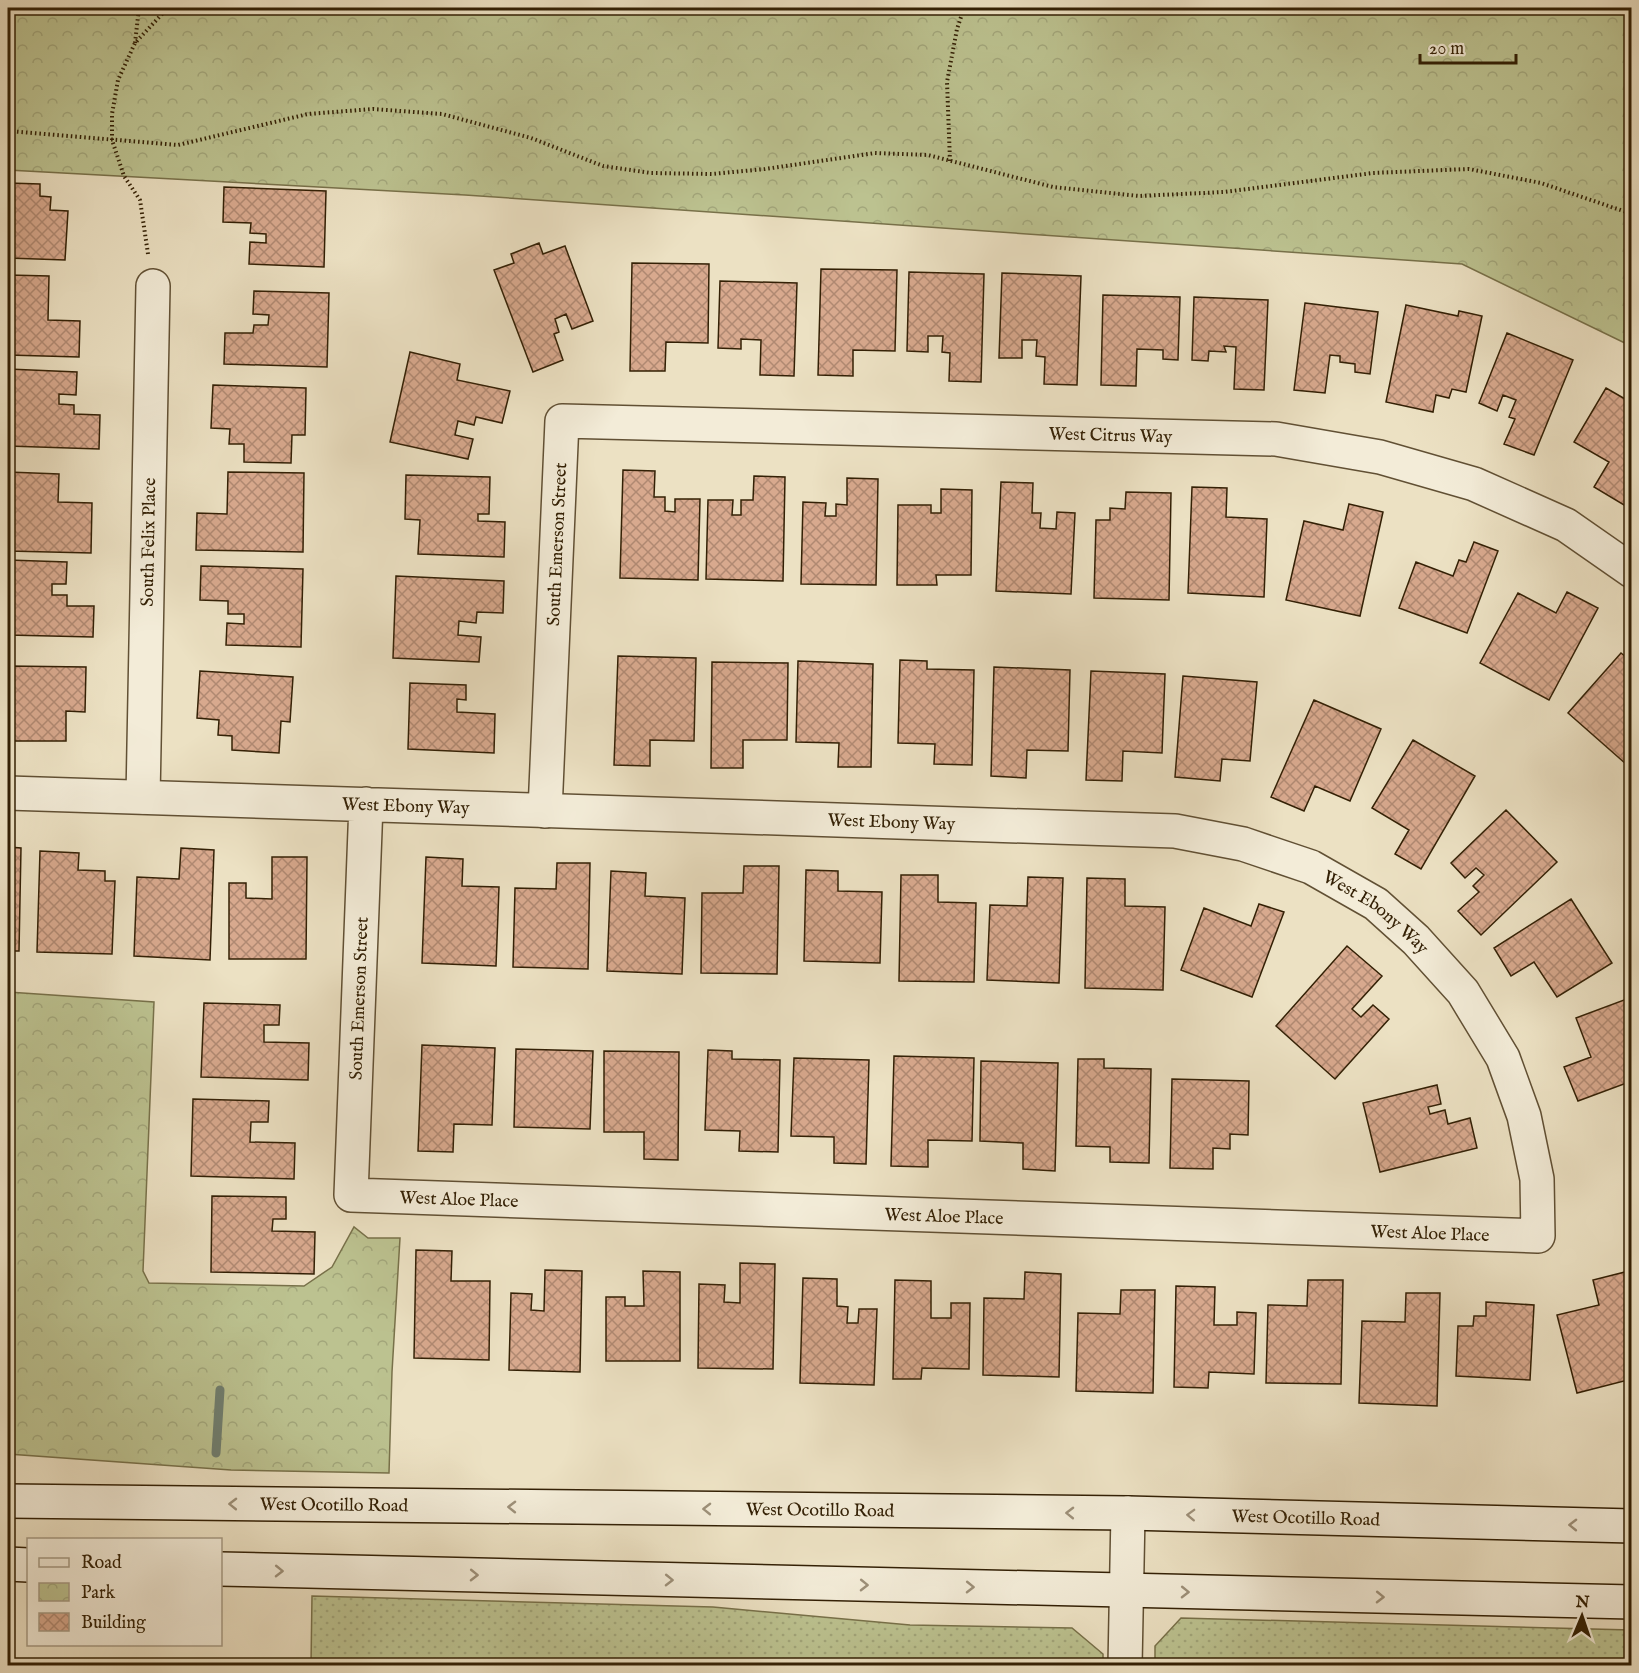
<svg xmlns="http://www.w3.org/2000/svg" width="1639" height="1673" font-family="'IM FELL English',serif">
<defs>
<pattern id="grass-dots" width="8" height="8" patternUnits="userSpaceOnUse" patternTransform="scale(1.5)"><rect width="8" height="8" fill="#bcc290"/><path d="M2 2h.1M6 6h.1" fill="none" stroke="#a2a67b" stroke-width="1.8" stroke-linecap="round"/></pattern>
<pattern id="park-crowns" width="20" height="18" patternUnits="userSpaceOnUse" patternTransform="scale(1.5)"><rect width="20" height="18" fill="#bcc290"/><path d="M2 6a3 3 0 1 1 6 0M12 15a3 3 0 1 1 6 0" fill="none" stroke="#a2a67b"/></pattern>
<pattern id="building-cross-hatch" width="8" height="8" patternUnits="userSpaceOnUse" patternTransform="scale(1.5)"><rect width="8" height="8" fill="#d8a98e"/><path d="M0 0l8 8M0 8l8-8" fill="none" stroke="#b08972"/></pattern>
</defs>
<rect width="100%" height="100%" fill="#ece1c3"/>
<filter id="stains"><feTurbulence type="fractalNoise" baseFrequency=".00333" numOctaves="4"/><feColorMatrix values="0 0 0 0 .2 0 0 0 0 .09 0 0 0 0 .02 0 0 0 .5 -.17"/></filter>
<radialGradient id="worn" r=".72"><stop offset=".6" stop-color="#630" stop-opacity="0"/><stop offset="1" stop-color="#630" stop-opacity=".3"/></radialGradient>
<path fill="url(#grass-dots)" stroke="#78714a" stroke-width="1.5" d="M 312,1596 L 713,1607 L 910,1625 L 1072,1628 L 1103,1654 L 1103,1665 L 311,1665 Z
M 1181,1618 L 1631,1630 L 1631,1665 L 1155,1665 L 1155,1646 Z"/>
<path fill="url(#park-crowns)" stroke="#78714a" stroke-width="1.5" d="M 8,8 L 1631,8 L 1631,346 L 1462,264 L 465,195 L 8,170 Z
M 8,992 L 154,1002 L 143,1271 L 149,1283 L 304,1286 L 332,1267 L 354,1227 L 368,1238 L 400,1238 L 392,1372 L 389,1473 L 231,1470 L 8,1454 Z"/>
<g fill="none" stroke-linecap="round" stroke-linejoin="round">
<path stroke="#707e6f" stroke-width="9" d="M 216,1453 L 220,1390"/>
</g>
<path fill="url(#building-cross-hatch)" stroke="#332005" stroke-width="1.5" d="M 8,183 L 40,184 L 40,196 L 51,197 L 50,210 L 68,211 L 65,260 L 8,258 Z
M 224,187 L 326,191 L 324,267 L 249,264 L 250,242 L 266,243 L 266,234 L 250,233 L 251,223 L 223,222 Z
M 539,243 L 543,254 L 565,246 L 593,321 L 572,329 L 566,314 L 555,319 L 559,332 L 554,334 L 563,360 L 533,372 L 494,270 L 514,263 L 511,254 Z
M 632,263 L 709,264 L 708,343 L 666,342 L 665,371 L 630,371 Z
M 821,269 L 897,270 L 895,351 L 853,350 L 853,376 L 818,375 Z
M 909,272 L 984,274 L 981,382 L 949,381 L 950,353 L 942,352 L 943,336 L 928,336 L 928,352 L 907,351 Z
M 1002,273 L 1081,276 L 1077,385 L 1044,384 L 1045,357 L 1036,356 L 1037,340 L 1022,340 L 1022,358 L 999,358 Z
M 8,275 L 49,276 L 48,320 L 80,321 L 79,357 L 8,355 Z
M 720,281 L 797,283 L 794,376 L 760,375 L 761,340 L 741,339 L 741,349 L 718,348 Z
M 254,291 L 329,293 L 327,367 L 224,364 L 225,333 L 253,333 L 254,325 L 268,325 L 269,315 L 253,314 Z
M 1103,295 L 1180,297 L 1178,360 L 1163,359 L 1163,350 L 1137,349 L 1136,386 L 1101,385 Z
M 1194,297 L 1268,300 L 1264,390 L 1234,389 L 1236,347 L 1224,346 L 1226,352 L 1209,351 L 1208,361 L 1192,360 Z
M 1305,303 L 1378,312 L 1370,374 L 1355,372 L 1355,364 L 1340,362 L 1340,356 L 1330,355 L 1325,393 L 1294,390 Z
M 1406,305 L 1458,316 L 1459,311 L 1482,316 L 1466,392 L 1452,389 L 1449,398 L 1436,395 L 1433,412 L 1386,402 Z
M 1507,333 L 1573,360 L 1534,455 L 1504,444 L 1515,419 L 1509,417 L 1516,400 L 1503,395 L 1497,411 L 1479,403 Z
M 410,352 L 460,364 L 457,380 L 510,391 L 502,423 L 476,417 L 474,425 L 458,421 L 455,435 L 473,439 L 468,459 L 390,442 Z
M 8,369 L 77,372 L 76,395 L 59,394 L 59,404 L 74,405 L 74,414 L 100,415 L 99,449 L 8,446 Z
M 213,385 L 306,388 L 305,435 L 292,435 L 291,463 L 244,462 L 244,444 L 229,444 L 230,429 L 211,428 Z
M 1606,388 L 1632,403 L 1632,492 L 1624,505 L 1594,487 L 1609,462 L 1574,442 Z
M 623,470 L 655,471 L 654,497 L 665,497 L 665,511 L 675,512 L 675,499 L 700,499 L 698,580 L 620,578 Z
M 8,472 L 59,474 L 58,502 L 92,503 L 91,553 L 8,551 Z
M 228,472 L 304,473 L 303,552 L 196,550 L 197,513 L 227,514 Z
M 406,475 L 490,477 L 489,514 L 478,514 L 478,521 L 505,522 L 504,557 L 418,554 L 420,520 L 405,519 Z
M 754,476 L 785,477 L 783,581 L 706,579 L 708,500 L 733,500 L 732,515 L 741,515 L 741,500 L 753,500 Z
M 847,478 L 878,479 L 876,585 L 801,584 L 803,502 L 826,503 L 825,516 L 836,516 L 836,504 L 847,505 Z
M 1001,482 L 1033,483 L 1032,513 L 1041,513 L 1040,528 L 1056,529 L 1057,512 L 1075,513 L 1071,594 L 996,591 Z
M 1192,487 L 1227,488 L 1226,517 L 1267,519 L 1264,597 L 1188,593 Z
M 941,489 L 972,490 L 971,575 L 936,575 L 937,585 L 897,585 L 898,505 L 931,505 L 931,513 L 941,513 Z
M 1126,492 L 1171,493 L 1169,600 L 1094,598 L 1096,520 L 1110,520 L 1110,508 L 1125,509 Z
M 1349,504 L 1383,512 L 1360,616 L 1286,600 L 1304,521 L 1343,530 Z
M 1474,542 L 1498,551 L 1467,633 L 1399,608 L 1416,562 L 1453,576 L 1459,560 L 1466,562 Z
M 8,560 L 67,562 L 66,584 L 52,584 L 52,595 L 67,595 L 67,606 L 94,606 L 93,637 L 8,635 Z
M 201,566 L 303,569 L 301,647 L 226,645 L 227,623 L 244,624 L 244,614 L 228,614 L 228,601 L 200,600 Z
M 396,576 L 504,581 L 503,613 L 477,612 L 476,623 L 459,621 L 458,635 L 481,637 L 479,662 L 393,658 Z
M 1567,592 L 1598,608 L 1549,700 L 1480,663 L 1518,593 L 1556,613 Z
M 1621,653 L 1632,662 L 1632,758 L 1626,764 L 1568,713 Z
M 618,656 L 696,658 L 694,741 L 650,740 L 650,766 L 614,765 Z
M 900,660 L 927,661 L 927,669 L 974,670 L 972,765 L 934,764 L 935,744 L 898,743 Z
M 798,661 L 873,664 L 871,767 L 838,767 L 839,743 L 796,742 Z
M 712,662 L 788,663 L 787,740 L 743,740 L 743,768 L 711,768 Z
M 8,666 L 86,667 L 85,712 L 66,711 L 66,741 L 8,741 Z
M 994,667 L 1070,670 L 1068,751 L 1027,750 L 1026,778 L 991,776 Z
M 200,671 L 293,677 L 290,722 L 281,721 L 279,753 L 232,750 L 232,736 L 218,735 L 219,720 L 197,718 Z
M 1091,671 L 1165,674 L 1162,753 L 1123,751 L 1122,781 L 1086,780 Z
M 1183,676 L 1257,682 L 1250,761 L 1222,759 L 1220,781 L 1175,777 Z
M 410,683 L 466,685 L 466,700 L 457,699 L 457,712 L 495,714 L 494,753 L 408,749 Z
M 1314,700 L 1381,729 L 1350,801 L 1315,786 L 1304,811 L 1271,797 Z
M 1413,740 L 1475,776 L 1421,869 L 1395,854 L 1409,830 L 1372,808 Z
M 1506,810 L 1557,862 L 1481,935 L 1458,911 L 1479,892 L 1473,886 L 1484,875 L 1476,868 L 1465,878 L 1451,863 Z
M 8,847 L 21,848 L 19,951 L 8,951 Z
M 181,848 L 214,850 L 210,960 L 134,956 L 137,877 L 179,879 Z
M 40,851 L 79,853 L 78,870 L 105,871 L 105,881 L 115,881 L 112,954 L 37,952 Z
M 272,857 L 307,857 L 306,959 L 229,959 L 229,883 L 246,883 L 246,898 L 272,899 Z
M 426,857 L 463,859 L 462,886 L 499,887 L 496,966 L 422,963 Z
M 557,863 L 590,863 L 588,969 L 513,967 L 515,888 L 556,889 Z
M 744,866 L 779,866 L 777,974 L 701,973 L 702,893 L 743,893 Z
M 806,870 L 838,871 L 838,891 L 882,892 L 880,963 L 804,961 Z
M 611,871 L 646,873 L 645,896 L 685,898 L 682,974 L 607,971 Z
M 901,875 L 938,875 L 938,902 L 976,903 L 974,982 L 899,981 Z
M 1028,877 L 1063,878 L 1059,983 L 987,980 L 990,905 L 1027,906 Z
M 1087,878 L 1125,879 L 1125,906 L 1165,907 L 1163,990 L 1085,988 Z
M 1571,899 L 1612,963 L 1557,997 L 1534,962 L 1511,976 L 1494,948 Z
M 1259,904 L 1284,912 L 1252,997 L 1181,970 L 1204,908 L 1251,926 Z
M 1347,946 L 1382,976 L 1352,1009 L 1361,1017 L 1373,1005 L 1389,1019 L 1335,1079 L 1276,1026 Z
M 1632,997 L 1632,1081 L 1578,1101 L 1564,1067 L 1591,1057 L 1576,1018 Z
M 204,1003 L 280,1005 L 279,1025 L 264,1025 L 264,1042 L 309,1043 L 308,1080 L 201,1077 Z
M 422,1045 L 495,1048 L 492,1125 L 454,1124 L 453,1152 L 418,1151 Z
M 516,1049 L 593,1051 L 590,1129 L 514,1127 Z
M 708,1050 L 732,1051 L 732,1059 L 780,1060 L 778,1152 L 739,1151 L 740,1131 L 705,1130 Z
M 604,1051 L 679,1052 L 678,1160 L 644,1159 L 644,1132 L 604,1132 Z
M 894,1056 L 974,1058 L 972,1141 L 928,1140 L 928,1167 L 891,1166 Z
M 794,1058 L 869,1060 L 866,1164 L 834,1163 L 834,1137 L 791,1136 Z
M 1078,1059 L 1104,1059 L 1104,1068 L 1151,1069 L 1149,1163 L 1110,1162 L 1110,1147 L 1076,1146 Z
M 981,1061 L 1058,1063 L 1055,1171 L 1023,1169 L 1023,1143 L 980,1141 Z
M 1172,1079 L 1249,1081 L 1248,1135 L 1230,1134 L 1230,1149 L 1213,1148 L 1213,1169 L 1170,1168 Z
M 1437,1085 L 1441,1104 L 1428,1107 L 1430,1114 L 1445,1110 L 1448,1124 L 1470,1118 L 1477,1148 L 1380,1172 L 1363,1103 Z
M 193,1099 L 269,1101 L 268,1122 L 251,1122 L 250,1142 L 295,1143 L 294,1179 L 191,1176 Z
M 212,1196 L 286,1197 L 286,1219 L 273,1219 L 272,1231 L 315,1232 L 314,1274 L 211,1272 Z
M 416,1250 L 452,1251 L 451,1281 L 490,1281 L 489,1360 L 414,1358 Z
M 740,1263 L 775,1264 L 773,1369 L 698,1368 L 699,1284 L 725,1285 L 724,1302 L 740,1303 Z
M 545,1270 L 582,1271 L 580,1372 L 509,1370 L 511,1293 L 532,1294 L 531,1310 L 544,1311 Z
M 643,1271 L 680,1272 L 680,1361 L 606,1361 L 606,1297 L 625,1297 L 625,1306 L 644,1306 Z
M 1629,1271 L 1632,1279 L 1632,1379 L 1577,1393 L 1557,1315 L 1599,1305 L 1593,1280 Z
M 1025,1272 L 1061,1274 L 1059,1377 L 983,1375 L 984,1298 L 1024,1299 Z
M 803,1278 L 837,1279 L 837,1306 L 848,1307 L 847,1323 L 858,1323 L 859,1309 L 877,1309 L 874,1385 L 800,1383 Z
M 895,1280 L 931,1281 L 931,1318 L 951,1318 L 951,1303 L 970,1303 L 969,1369 L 922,1368 L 921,1379 L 893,1379 Z
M 1308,1280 L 1343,1280 L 1341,1384 L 1266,1383 L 1268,1305 L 1307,1306 Z
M 1176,1286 L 1215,1287 L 1214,1325 L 1237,1325 L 1237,1312 L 1256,1313 L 1254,1374 L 1209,1372 L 1208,1388 L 1174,1387 Z
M 1121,1290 L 1155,1290 L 1153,1393 L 1076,1391 L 1078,1313 L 1120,1314 Z
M 1406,1293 L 1440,1293 L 1437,1406 L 1359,1403 L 1362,1321 L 1405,1322 Z
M 1486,1302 L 1534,1305 L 1530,1380 L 1456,1376 L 1458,1326 L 1473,1326 L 1474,1316 L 1486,1316 Z"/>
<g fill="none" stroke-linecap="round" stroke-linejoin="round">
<g stroke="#615034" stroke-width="36">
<g id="street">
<path id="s1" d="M 8,793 C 397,805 786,818 1175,831 L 1243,844 L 1311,867 L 1376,904 L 1416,940 L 1463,992 L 1503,1058 L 1524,1116 L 1537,1179 L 1538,1236 L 351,1195 L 366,804"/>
<path id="s2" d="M 143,797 L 153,286"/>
<path id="s3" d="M 545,811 L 562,421 L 1276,439 L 1380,457 L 1474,484 L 1566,525 L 1632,571"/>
<path d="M 1125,1666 L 1128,1513"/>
</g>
</g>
<g stroke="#332005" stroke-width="36">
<g id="secondary">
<path id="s4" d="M 8,1501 L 1128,1513 L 1632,1526"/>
<path d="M 8,1564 L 28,1565"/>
<path d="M 220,1569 L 1632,1602"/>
</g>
</g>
<path stroke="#332005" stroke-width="4" stroke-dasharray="1.5 3" stroke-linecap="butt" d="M 135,43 L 139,8
M 8,131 L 178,145 L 308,114 L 373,109 L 442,114 L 531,138 L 603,166 L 651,173 L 712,174 L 765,169 L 875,153 L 928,155 L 1053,187 L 1139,196 L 1224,192 L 1373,173 L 1469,169 L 1541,183 L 1632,214
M 950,161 L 947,82 L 957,29 L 964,8
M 148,254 L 140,200 L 124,176 L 112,140 L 112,114 L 118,80 L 135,43 L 163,13 L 165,8"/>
<use href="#street" stroke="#f3ecd8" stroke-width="33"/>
<use href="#secondary" stroke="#f3ecd8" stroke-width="33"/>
</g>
<defs><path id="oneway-chevron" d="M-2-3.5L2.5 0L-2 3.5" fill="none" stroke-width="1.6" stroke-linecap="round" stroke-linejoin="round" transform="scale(1.5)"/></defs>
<g stroke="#9d9079">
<use href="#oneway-chevron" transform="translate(233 1504) rotate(-179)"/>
<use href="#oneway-chevron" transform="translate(512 1507) rotate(-179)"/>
<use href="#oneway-chevron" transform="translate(707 1509) rotate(-179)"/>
<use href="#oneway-chevron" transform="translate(1070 1513) rotate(-179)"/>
<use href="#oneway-chevron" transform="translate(1191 1515) rotate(-178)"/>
<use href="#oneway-chevron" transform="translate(1573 1525) rotate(-179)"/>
<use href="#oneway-chevron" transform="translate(279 1571) rotate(1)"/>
<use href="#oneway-chevron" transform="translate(474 1575) rotate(1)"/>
<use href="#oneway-chevron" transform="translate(669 1580) rotate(1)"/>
<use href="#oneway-chevron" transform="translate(864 1585) rotate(1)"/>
<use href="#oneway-chevron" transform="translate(970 1587) rotate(1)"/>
<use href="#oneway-chevron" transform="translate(1185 1592) rotate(1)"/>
<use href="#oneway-chevron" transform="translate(1380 1597) rotate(1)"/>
</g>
<g text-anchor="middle" stroke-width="6" stroke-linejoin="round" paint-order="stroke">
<g font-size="18" fill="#332005" stroke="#f3ecd8">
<text dy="6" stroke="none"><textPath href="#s3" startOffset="939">West Citrus Way</textPath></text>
<text dy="6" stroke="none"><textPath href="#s2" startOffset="255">South Felix Place</textPath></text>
<text dy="6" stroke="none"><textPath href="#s3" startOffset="267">South Emerson Street</textPath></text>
<text dy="6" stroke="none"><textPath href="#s1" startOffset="398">West Ebony Way</textPath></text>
<text dy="6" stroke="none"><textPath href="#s1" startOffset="884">West Ebony Way</textPath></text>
<text dy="6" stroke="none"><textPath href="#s1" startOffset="1388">West Ebony Way</textPath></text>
<text dy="6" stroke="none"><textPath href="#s1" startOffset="3152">South Emerson Street</textPath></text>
<text transform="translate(459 1199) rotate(2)" y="6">West Aloe Place</text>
<text transform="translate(944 1216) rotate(2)" y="6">West Aloe Place</text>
<text transform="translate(1430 1233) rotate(2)" y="6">West Aloe Place</text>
<text dy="6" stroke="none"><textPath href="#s4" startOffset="326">West Ocotillo Road</textPath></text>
<text dy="6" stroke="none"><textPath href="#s4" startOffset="812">West Ocotillo Road</textPath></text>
<text dy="6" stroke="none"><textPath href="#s4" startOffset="1298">West Ocotillo Road</textPath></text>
</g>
</g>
<rect width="1639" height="1673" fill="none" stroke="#ece1c3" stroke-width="30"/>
<rect x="9" y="9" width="1621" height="1655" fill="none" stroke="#332005" stroke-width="3"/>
<rect x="15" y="15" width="1609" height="1643" fill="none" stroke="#332005" stroke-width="1.5"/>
<rect x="27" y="1538" width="195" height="108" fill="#f3ecd8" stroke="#a69a84" stroke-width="1.5"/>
<rect x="39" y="1558" width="30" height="9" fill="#f3ecd8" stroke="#a69a84" stroke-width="1.5"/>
<text x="81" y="1568" font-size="18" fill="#332005">Road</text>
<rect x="39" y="1583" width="30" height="18" fill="url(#park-crowns)" stroke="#a69a84" stroke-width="1.5"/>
<text x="81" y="1598" font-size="18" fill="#332005">Park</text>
<rect x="39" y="1613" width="30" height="18" fill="url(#building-cross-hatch)" stroke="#a69a84" stroke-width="1.5"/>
<text x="81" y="1628" font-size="18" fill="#332005">Building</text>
<g transform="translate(1582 1616) rotate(2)" stroke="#f3ecd8" stroke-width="4.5" paint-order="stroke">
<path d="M0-4.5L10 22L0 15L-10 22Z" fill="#332005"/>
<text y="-9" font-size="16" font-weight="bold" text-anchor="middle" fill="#332005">N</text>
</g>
<path d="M1420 54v9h96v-9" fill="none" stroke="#332005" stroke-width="3"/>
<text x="1429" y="54" font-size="18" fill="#332005" stroke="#f3ecd8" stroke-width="4.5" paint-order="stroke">20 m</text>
<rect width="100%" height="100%" filter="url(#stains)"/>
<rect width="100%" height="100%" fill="url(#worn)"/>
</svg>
